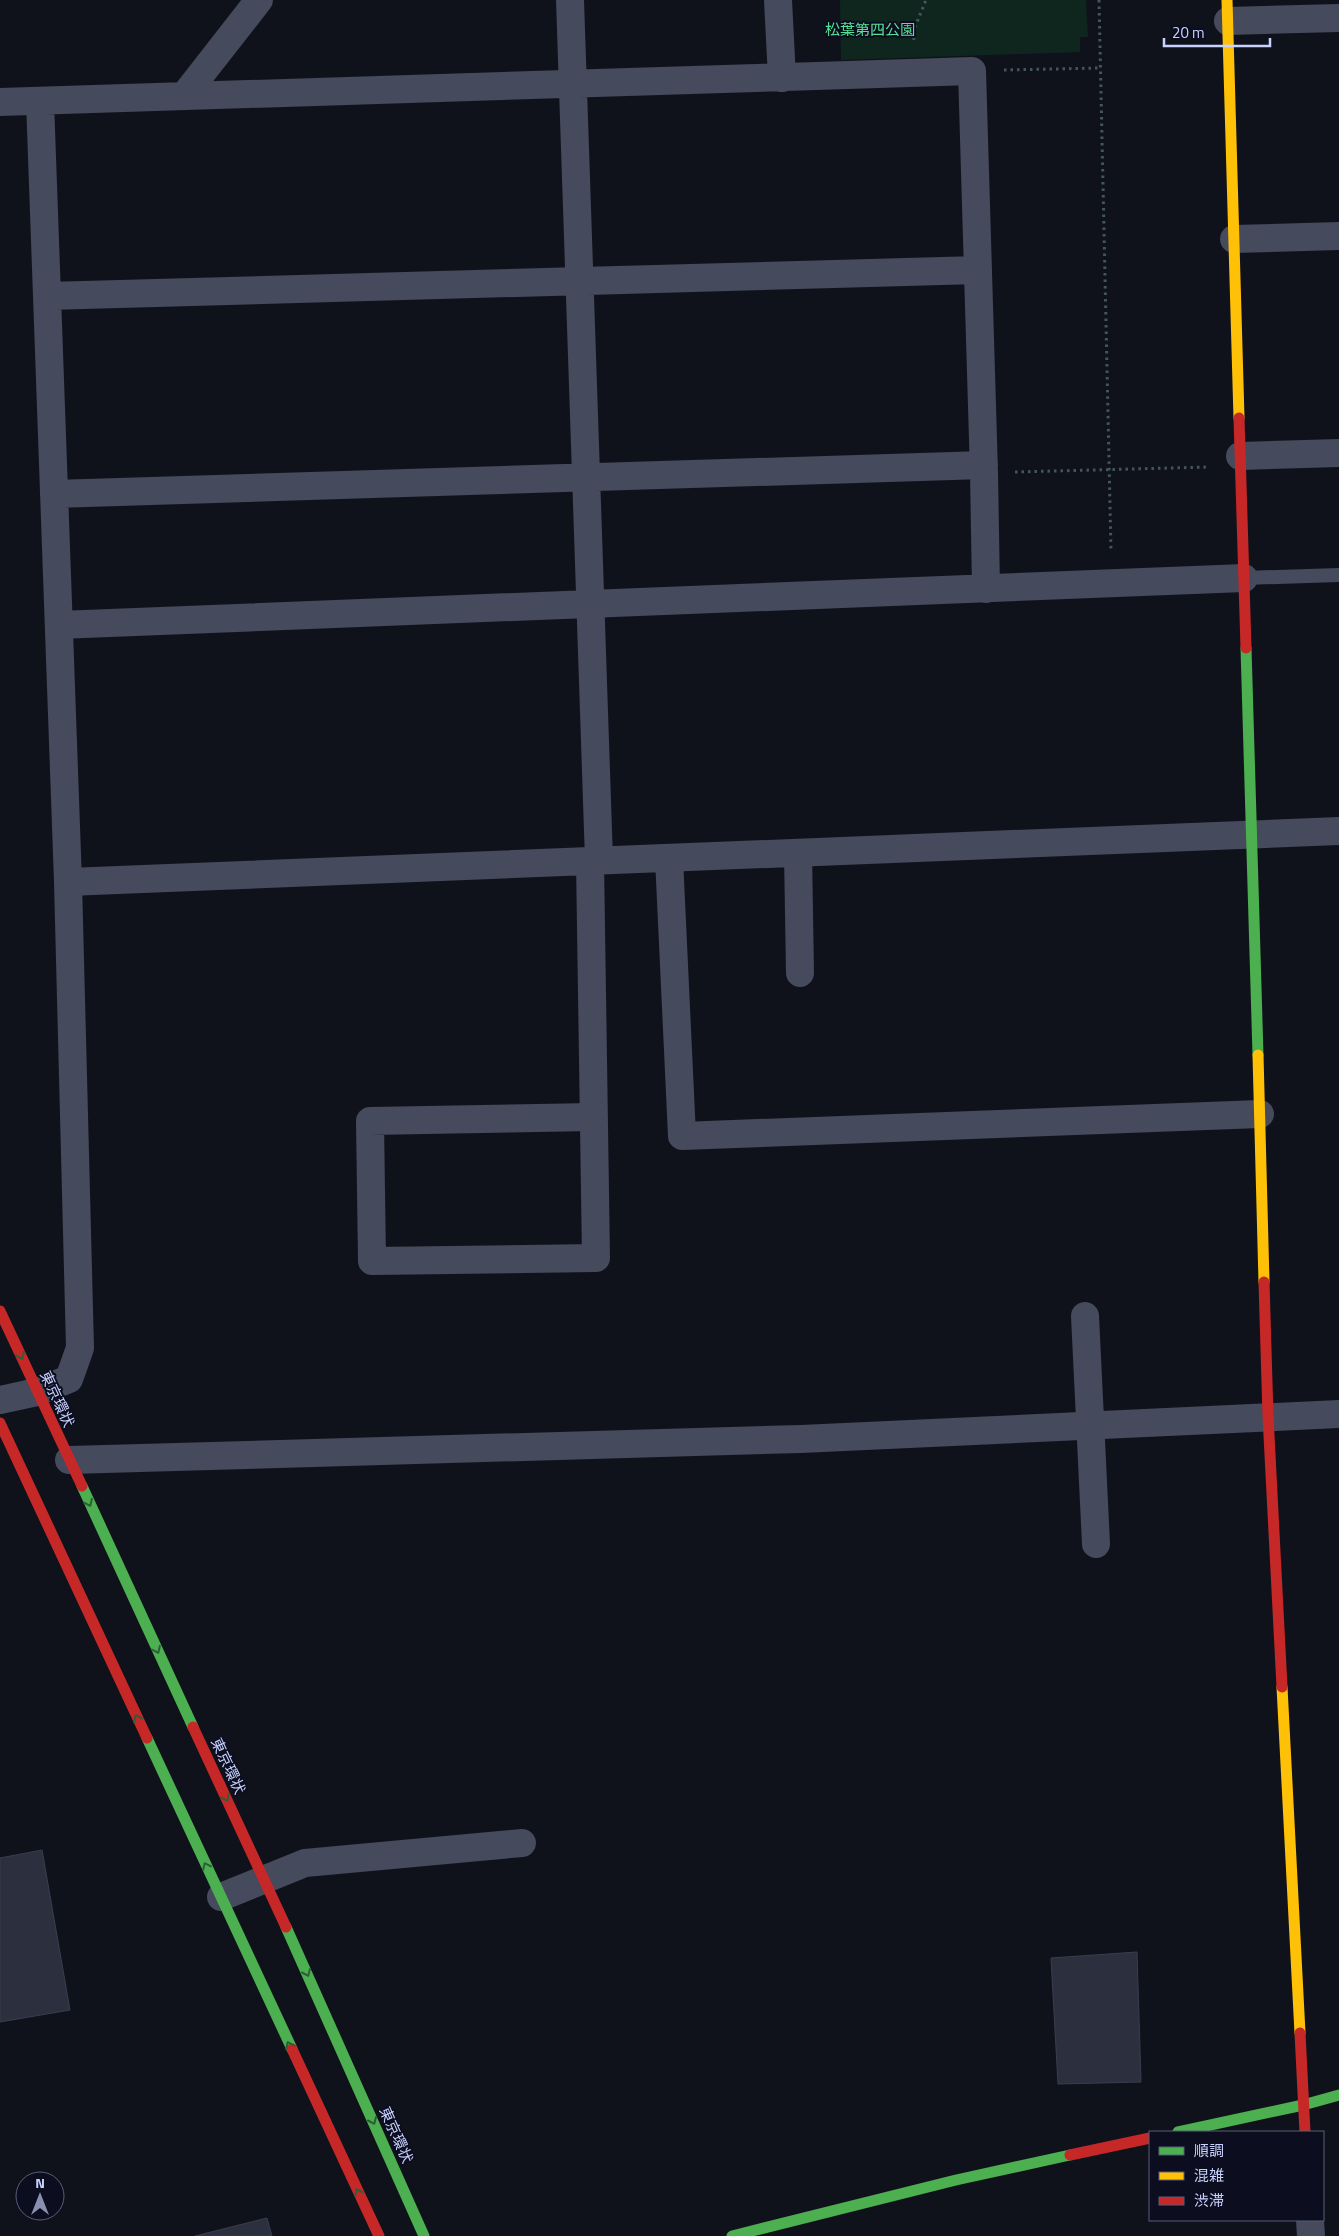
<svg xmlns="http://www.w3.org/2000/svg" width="1339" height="2236" font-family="'Titillium Web','Noto Sans JP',sans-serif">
<rect width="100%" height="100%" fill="#10121b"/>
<path fill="#0f261f" d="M 840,0 L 1086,0 L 1088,37 L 1080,37 L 1080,52 L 841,60 Z"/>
<path fill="#2c2f3e" stroke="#3a3d4f" d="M 42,1850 L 70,2010 L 0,2022 L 0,1858 Z
M 1137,1952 L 1141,2082 L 1058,2084 L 1051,1958 Z
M 267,2218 L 272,2236 L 195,2236 Z"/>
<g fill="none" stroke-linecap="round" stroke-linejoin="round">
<path stroke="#43565c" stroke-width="3" stroke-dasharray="2.5 4" stroke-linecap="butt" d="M 1099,0 L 1111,552
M 914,40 L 913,32 L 926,0
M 1004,70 L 1101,68
M 1015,472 L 1209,467"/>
<path stroke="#454a5c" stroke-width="14" d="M 1244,578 L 1339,575"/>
<path stroke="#454a5c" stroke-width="28" d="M 570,0 L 599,860
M 778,0 L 782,78
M 1228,21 L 1339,18
M 184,96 L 259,0
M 0,102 L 972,71 L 984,473 L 986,589
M 1234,239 L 1339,236
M 47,296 L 978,270
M 1240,456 L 1339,453
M 54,494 L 984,465
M 59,625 L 1244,578
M 798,853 L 800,973
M 669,858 L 682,1136 L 1260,1114
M 590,861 L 596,1258 L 372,1261 L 370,1121 L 594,1117
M 68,882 L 1339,831
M 1085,1316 L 1096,1544
M 0,1400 L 37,1392 L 69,1379 L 80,1348 L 68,882 L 40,101
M 69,1460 L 801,1439 L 1339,1414
M 221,1897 L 305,1863 L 522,1843
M 1310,2220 L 1311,2236"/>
<path stroke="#4caf50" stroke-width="11" d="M 1246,648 L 1258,1055
M 82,1486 L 193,1727
M 147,1738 L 292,2049
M 286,1927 L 424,2236
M 1178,2132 L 1303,2105 L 1339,2095
M 732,2236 L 956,2180 L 1070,2155"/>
<path stroke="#ffc107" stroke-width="11" d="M 1227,0 L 1239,418
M 1258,1055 L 1264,1282
M 1282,1687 L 1300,2033"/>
<path stroke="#c62828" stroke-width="11" d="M 1239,418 L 1246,648
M 1264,1282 L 1268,1416 L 1282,1687
M 0,1311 L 82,1486
M 0,1423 L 147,1738
M 193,1727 L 286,1927
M 1300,2033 L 1305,2132
M 292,2049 L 379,2236
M 1070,2155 L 1150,2138"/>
</g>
<defs><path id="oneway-chevron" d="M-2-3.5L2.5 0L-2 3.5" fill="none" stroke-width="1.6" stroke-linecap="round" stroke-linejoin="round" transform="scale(1.25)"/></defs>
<g stroke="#2c5e38">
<use href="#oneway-chevron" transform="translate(21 1356) rotate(65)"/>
<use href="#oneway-chevron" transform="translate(89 1503) rotate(65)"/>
<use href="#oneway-chevron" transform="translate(157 1650) rotate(65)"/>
<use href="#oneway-chevron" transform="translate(137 1718) rotate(-115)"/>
<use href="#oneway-chevron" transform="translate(226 1798) rotate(65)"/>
<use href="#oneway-chevron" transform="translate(206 1866) rotate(-115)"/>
<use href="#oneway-chevron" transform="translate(307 1973) rotate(66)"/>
<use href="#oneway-chevron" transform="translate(289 2045) rotate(-115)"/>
<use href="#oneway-chevron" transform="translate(373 2121) rotate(66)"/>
<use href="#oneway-chevron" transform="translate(358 2192) rotate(-115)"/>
</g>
<g text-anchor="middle" stroke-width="4" stroke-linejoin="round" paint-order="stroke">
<g font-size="15" fill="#54e195" stroke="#0c0e1f">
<text x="870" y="35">松葉第四公園</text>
</g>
<g font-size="15" fill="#c9d2ff" stroke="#0c0e1f">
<text transform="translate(57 1399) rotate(65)" y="5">東京環状</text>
<text transform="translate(228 1766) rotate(65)" y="5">東京環状</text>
<text transform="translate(396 2135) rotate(66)" y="5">東京環状</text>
</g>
</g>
<rect x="1149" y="2131" width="175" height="90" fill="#0c0e1f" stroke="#585c79"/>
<rect x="1159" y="2147" width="25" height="8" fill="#4caf50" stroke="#585c79"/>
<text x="1194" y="2156" font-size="15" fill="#c9d2ff">順調</text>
<rect x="1159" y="2172" width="25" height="8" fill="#ffc107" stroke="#585c79"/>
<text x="1194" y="2181" font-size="15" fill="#c9d2ff">混雑</text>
<rect x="1159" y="2197" width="25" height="8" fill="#c62828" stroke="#585c79"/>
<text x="1194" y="2206" font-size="15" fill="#c9d2ff">渋滞</text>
<g transform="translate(40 2196)"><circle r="24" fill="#0c0e1f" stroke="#585c79"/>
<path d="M0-4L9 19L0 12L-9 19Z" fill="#888faf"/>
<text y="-8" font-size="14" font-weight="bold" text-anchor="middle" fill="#c9d2ff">N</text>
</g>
<path d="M1164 38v8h106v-8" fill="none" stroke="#c9d2ff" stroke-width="2.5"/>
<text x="1172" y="38" font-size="15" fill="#c9d2ff" stroke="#0c0e1f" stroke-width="4" paint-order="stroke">20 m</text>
</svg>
